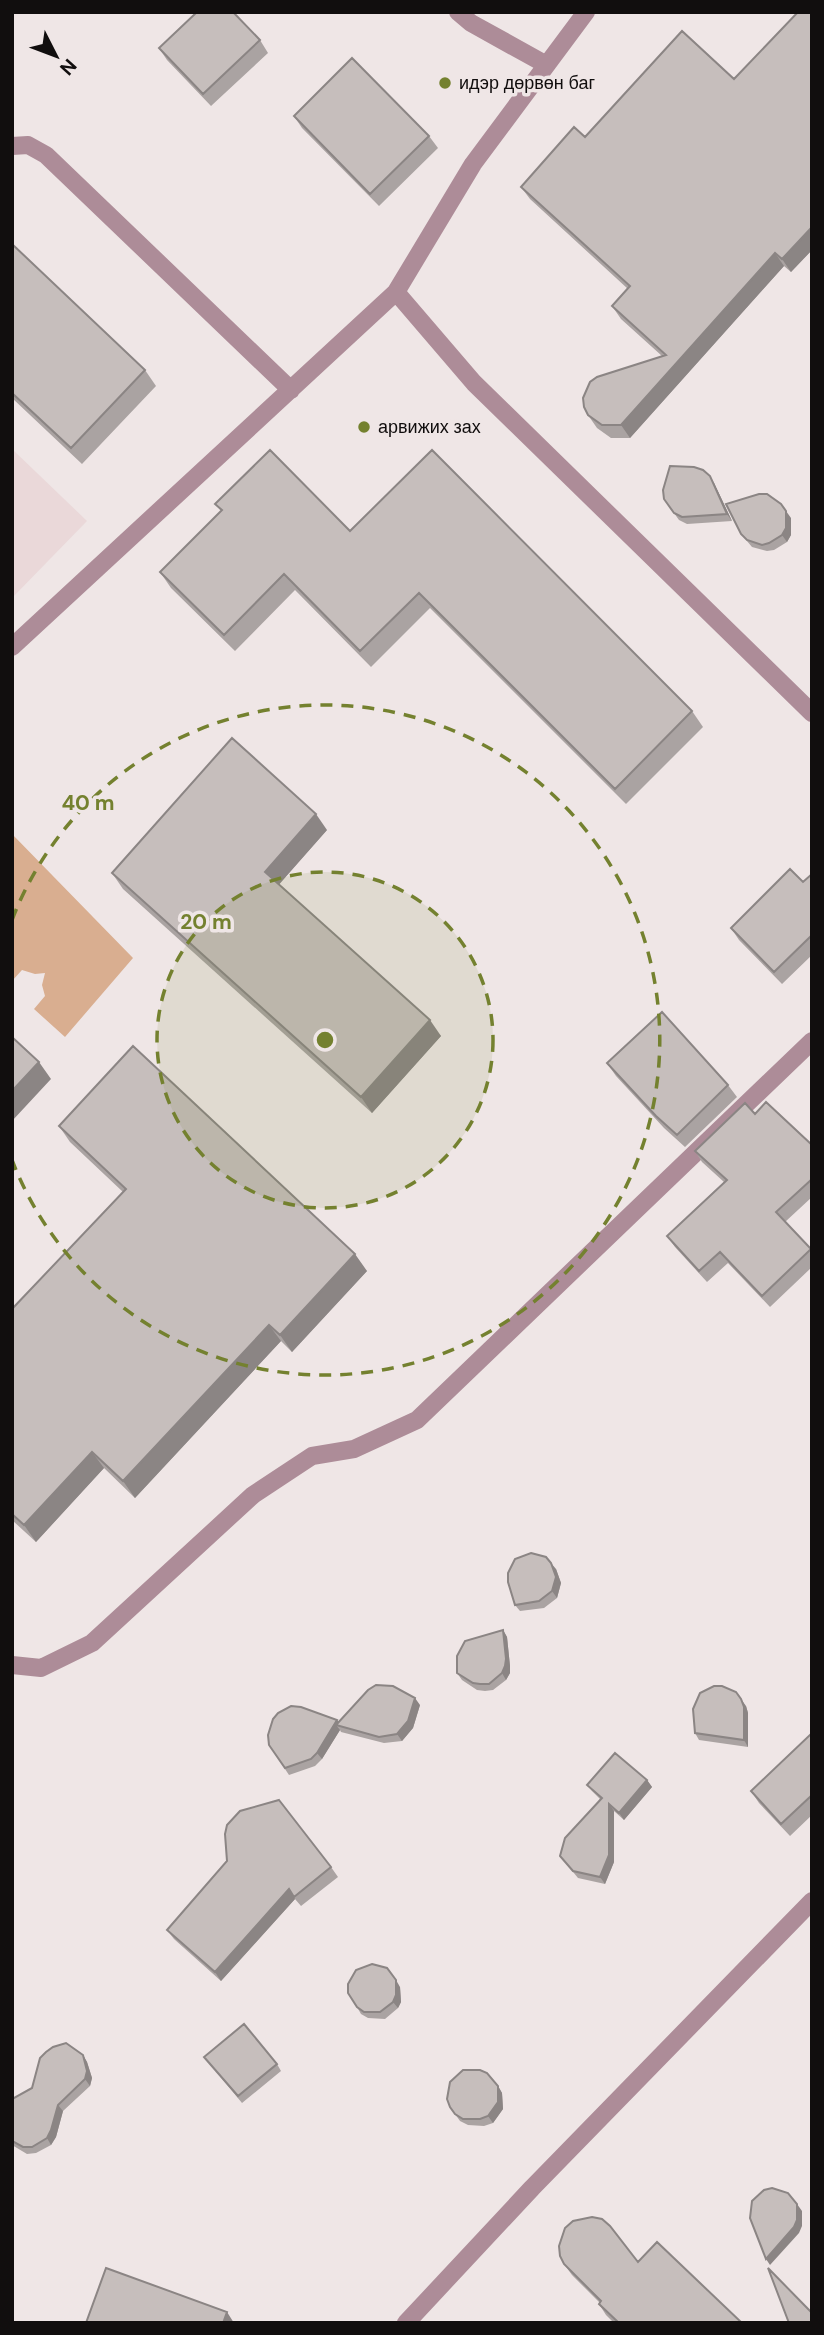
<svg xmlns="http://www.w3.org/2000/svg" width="824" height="2335" font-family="'DM Sans',sans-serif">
<rect width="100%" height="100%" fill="#efe6e6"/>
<path fill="#ead8d9" d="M 12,449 L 87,521 L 12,598 Z"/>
<path fill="#d9ae90" d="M 12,834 L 133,958 L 65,1037 L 34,1009 L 45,996 L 42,985 L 45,973 L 35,974 L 22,970 L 12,981 Z"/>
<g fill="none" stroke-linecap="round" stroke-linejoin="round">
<path stroke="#ad8c98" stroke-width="18" d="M 458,12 L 471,23 L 545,64
M 12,146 L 28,145 L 46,155 L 291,390
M 396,292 L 474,383 L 812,713
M 12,647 L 396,292 L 473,164 L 586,12
M 12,1665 L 41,1668 L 92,1643 L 253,1495 L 312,1456 L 354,1449 L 417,1420 L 812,1041
M 406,2323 L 532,2188 L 812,1901"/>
</g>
<path fill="#aaa3a2" d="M 812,12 L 812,250 L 791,272 L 784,266 L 630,438 L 611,438 L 597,428 L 588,415 L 662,356 L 621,319 L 612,306 L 628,289 L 530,199 L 521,187 L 585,137 L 734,79 Z
M 260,40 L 268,53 L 211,106 L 167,60 L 159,48 Z
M 294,116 L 429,136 L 438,148 L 379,206 L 302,128 Z
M 12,244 L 145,370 L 156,386 L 82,464 L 12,398 Z
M 714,483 L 732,521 L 687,524 L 679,520 L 664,499 Z
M 215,504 L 350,531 L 692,711 L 703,727 L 626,804 L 430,608 L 371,667 L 295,590 L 235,651 L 171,588 L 160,572 L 221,511 Z
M 791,518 L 791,535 L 787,542 L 774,550 L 767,551 L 752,547 L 741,534 Z
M 327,830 L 279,884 L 441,1036 L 372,1113 L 123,889 L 112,873 Z
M 812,874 L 812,955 L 782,984 L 739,940 L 731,928 L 803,882 Z
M 607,1063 L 728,1085 L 737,1097 L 685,1147 L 664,1128 L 616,1076 Z
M 755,1114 L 812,1145 L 812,1197 L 785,1222 L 812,1250 L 812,1267 L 770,1307 L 728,1263 L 707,1282 L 675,1247 L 667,1236 L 724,1182 L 702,1162 L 695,1151 Z
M 59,1126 L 367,1271 L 292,1352 L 281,1341 L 135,1498 L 104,1468 L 36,1542 L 12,1520 L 12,1309 L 123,1192 L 70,1142 Z
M 556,1569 L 561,1583 L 557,1598 L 544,1608 L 520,1611 L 515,1605 Z
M 503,1630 L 507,1637 L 510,1666 L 510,1673 L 506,1680 L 493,1690 L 485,1691 L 477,1690 L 462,1680 L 457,1673 Z
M 420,1705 L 413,1728 L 402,1741 L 384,1743 L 341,1732 L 340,1730 L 322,1759 L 315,1766 L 289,1775 L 269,1745 L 337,1720 L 339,1722 Z
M 746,1706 L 748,1713 L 748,1747 L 699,1740 L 695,1733 Z
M 812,1733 L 812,1815 L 790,1836 L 759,1803 L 751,1791 Z
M 647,1780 L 652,1787 L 624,1820 L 614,1811 L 614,1862 L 605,1884 L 578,1878 L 560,1856 L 600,1799 L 592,1791 L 587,1785 Z
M 331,1867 L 338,1877 L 301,1906 L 295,1899 L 221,1981 L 174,1939 L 167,1930 Z
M 400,1987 L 401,2002 L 398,2008 L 385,2019 L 368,2018 L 361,2014 L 357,2007 Z
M 83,2055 L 87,2062 L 92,2078 L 90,2086 L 63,2111 L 56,2137 L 51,2145 L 36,2153 L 27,2154 L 12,2145 L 12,2099 L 32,2088 Z
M 204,2057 L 277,2064 L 281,2071 L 242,2103 Z
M 498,2086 L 502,2093 L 503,2109 L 493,2123 L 484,2126 L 468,2125 L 460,2121 L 450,2107 Z
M 638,2262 L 742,2323 L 614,2323 L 606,2315 L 599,2304 L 600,2303 L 572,2275 L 564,2264 Z"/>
<path fill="#8b8584" d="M 812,227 L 812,250 L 791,272 L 782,259 Z
M 775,253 L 784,266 L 630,438 L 621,425 Z
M 710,476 L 714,483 L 732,521 L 727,514 Z
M 781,504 L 791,518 L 791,535 L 787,542 L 782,535 Z
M 316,814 L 327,830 L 276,888 L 265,872 Z
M 430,1020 L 441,1036 L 372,1113 L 361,1097 Z
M 39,1062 L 51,1079 L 12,1121 L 12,1091 Z
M 355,1254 L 367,1271 L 292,1352 L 280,1335 Z
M 269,1325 L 281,1341 L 135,1498 L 123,1481 Z
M 92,1452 L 104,1468 L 36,1542 L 24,1525 Z
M 551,1563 L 556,1569 L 561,1583 L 557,1598 L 552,1591 Z
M 503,1630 L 507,1637 L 510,1666 L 510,1673 L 506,1680 L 502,1673 Z
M 415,1698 L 420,1705 L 413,1728 L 402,1741 L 397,1734 Z
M 741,1699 L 746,1706 L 748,1713 L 748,1747 L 744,1740 Z
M 337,1720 L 342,1727 L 336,1725 L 340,1730 L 322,1759 L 317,1753 Z
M 647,1780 L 652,1787 L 624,1820 L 619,1813 Z
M 609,1804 L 614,1811 L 614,1862 L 605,1884 L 600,1877 Z
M 289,1889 L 295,1899 L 221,1981 L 215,1972 Z
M 396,1980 L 400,1987 L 401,2002 L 398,2008 L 393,2002 Z
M 83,2055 L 87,2062 L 92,2078 L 90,2086 L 85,2079 Z
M 498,2086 L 502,2093 L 503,2109 L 493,2123 L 488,2116 Z
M 58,2105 L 63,2111 L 56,2137 L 51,2145 L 47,2138 Z
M 797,2204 L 802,2211 L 802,2226 L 799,2233 L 770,2265 L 766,2259 Z
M 227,2312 L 234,2323 L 223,2323 Z"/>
<path fill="#c6bebc" stroke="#8b8584" stroke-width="2" d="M 197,12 L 233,12 L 260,40 L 203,94 L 159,48 Z
M 798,12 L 812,12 L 812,227 L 782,259 L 775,253 L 621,425 L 602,425 L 588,415 L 584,407 L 583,398 L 590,382 L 597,377 L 666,355 L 612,306 L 630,286 L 521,187 L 574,127 L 585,137 L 682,31 L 734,79 Z
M 352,58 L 429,136 L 370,194 L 294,116 Z
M 12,244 L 145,370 L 71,448 L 12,393 Z
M 270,450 L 350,531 L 432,450 L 692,711 L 615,789 L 419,593 L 360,651 L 284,574 L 224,635 L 160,572 L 222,510 L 215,504 Z
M 670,466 L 694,467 L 703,470 L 710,476 L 727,514 L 682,517 L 674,513 L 664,499 L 663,490 Z
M 759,494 L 767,494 L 781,504 L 786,511 L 786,528 L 782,535 L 769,543 L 762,545 L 747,540 L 741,534 L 726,504 Z
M 232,738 L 316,814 L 265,872 L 430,1020 L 361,1097 L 112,873 Z
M 790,869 L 803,882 L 812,874 L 812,935 L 774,972 L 731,928 Z
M 662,1012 L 728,1085 L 677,1135 L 656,1116 L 607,1063 Z
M 12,1037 L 39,1062 L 12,1091 Z
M 133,1046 L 355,1254 L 280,1335 L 269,1325 L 123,1481 L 92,1452 L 24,1525 L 12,1514 L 12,1309 L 126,1189 L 59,1126 Z
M 766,1102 L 812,1145 L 812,1179 L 776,1212 L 811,1249 L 762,1296 L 720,1252 L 699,1271 L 667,1236 L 727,1180 L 695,1151 L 745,1103 L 755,1114 Z
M 531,1553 L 546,1557 L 551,1563 L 556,1577 L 552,1591 L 539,1601 L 515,1605 L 508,1582 L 508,1573 L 515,1559 Z
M 503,1630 L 506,1659 L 505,1666 L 502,1673 L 489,1684 L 480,1684 L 473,1683 L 457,1673 L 457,1656 L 465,1641 Z
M 376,1685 L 393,1686 L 415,1698 L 408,1721 L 397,1734 L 379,1737 L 336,1725 L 368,1690 Z
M 714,1686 L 722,1686 L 736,1692 L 741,1699 L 744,1707 L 744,1740 L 695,1733 L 693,1709 L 700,1693 Z
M 291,1706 L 301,1707 L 337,1720 L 317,1753 L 311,1759 L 285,1768 L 269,1745 L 268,1735 L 273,1719 L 278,1713 Z
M 812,1733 L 812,1795 L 781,1824 L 751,1791 Z
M 615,1753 L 647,1780 L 619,1813 L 609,1804 L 609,1855 L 600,1877 L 573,1871 L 560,1856 L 565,1838 L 602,1798 L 587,1785 Z
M 279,1800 L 331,1867 L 294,1897 L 289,1889 L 215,1972 L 167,1930 L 227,1861 L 225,1834 L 227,1825 L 240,1811 Z
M 372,1964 L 387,1968 L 396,1980 L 396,1995 L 393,2002 L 380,2012 L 364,2012 L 357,2007 L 348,1993 L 348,1984 L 356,1970 Z
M 244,2024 L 277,2064 L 238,2096 L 204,2057 Z
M 66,2043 L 83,2055 L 87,2071 L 85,2079 L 58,2105 L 51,2130 L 47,2138 L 32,2147 L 23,2147 L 12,2141 L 12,2099 L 32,2088 L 40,2058 L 46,2052 L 53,2047 Z
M 463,2070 L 480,2070 L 487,2073 L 498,2086 L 498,2102 L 488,2116 L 480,2119 L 463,2119 L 455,2114 L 450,2107 L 447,2099 L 450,2082 Z
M 772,2188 L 788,2193 L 797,2204 L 797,2220 L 794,2227 L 766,2259 L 750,2218 L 752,2201 L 764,2190 Z
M 592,2217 L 602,2219 L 610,2226 L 638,2262 L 657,2242 L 742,2323 L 619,2323 L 599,2304 L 601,2301 L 564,2264 L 560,2256 L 559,2246 L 565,2228 L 573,2221 Z
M 106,2268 L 227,2312 L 223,2323 L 86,2323 Z
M 768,2268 L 812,2313 L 812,2323 L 789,2323 Z"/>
<circle cx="325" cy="1040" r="168" fill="#74812f" fill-opacity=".12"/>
<g fill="none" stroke="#74812f" stroke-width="3.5" stroke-dasharray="12 9">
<circle cx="325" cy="1040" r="168"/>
<path d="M12 920A335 335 0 1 1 12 1160"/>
</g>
<g fill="#74812f" stroke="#efe6e6" stroke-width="2.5">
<circle cx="445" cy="83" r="7"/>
<circle cx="364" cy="427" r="7"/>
</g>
<g text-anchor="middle" stroke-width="7" stroke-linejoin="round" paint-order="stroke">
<g font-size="18" fill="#110e0e" stroke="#efe6e6" text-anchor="start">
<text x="459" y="89">идэр дөрвөн баг</text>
<text x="378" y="433">арвижих зах</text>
</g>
</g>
<circle cx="325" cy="1040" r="10" fill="#74812f" stroke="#efe6e6" stroke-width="3.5"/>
<g font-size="21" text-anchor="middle" font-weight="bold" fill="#74812f" stroke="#efe6e6" stroke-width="7" stroke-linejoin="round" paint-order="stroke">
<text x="88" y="810">40 m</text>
<text x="206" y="929">20 m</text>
</g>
<rect width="824" height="2335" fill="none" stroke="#110e0e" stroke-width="28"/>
<g transform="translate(56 56) rotate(132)" stroke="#efe6e6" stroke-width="5" paint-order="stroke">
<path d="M0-5L12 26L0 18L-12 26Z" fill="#110e0e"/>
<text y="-10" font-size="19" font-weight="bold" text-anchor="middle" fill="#110e0e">N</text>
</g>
</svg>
